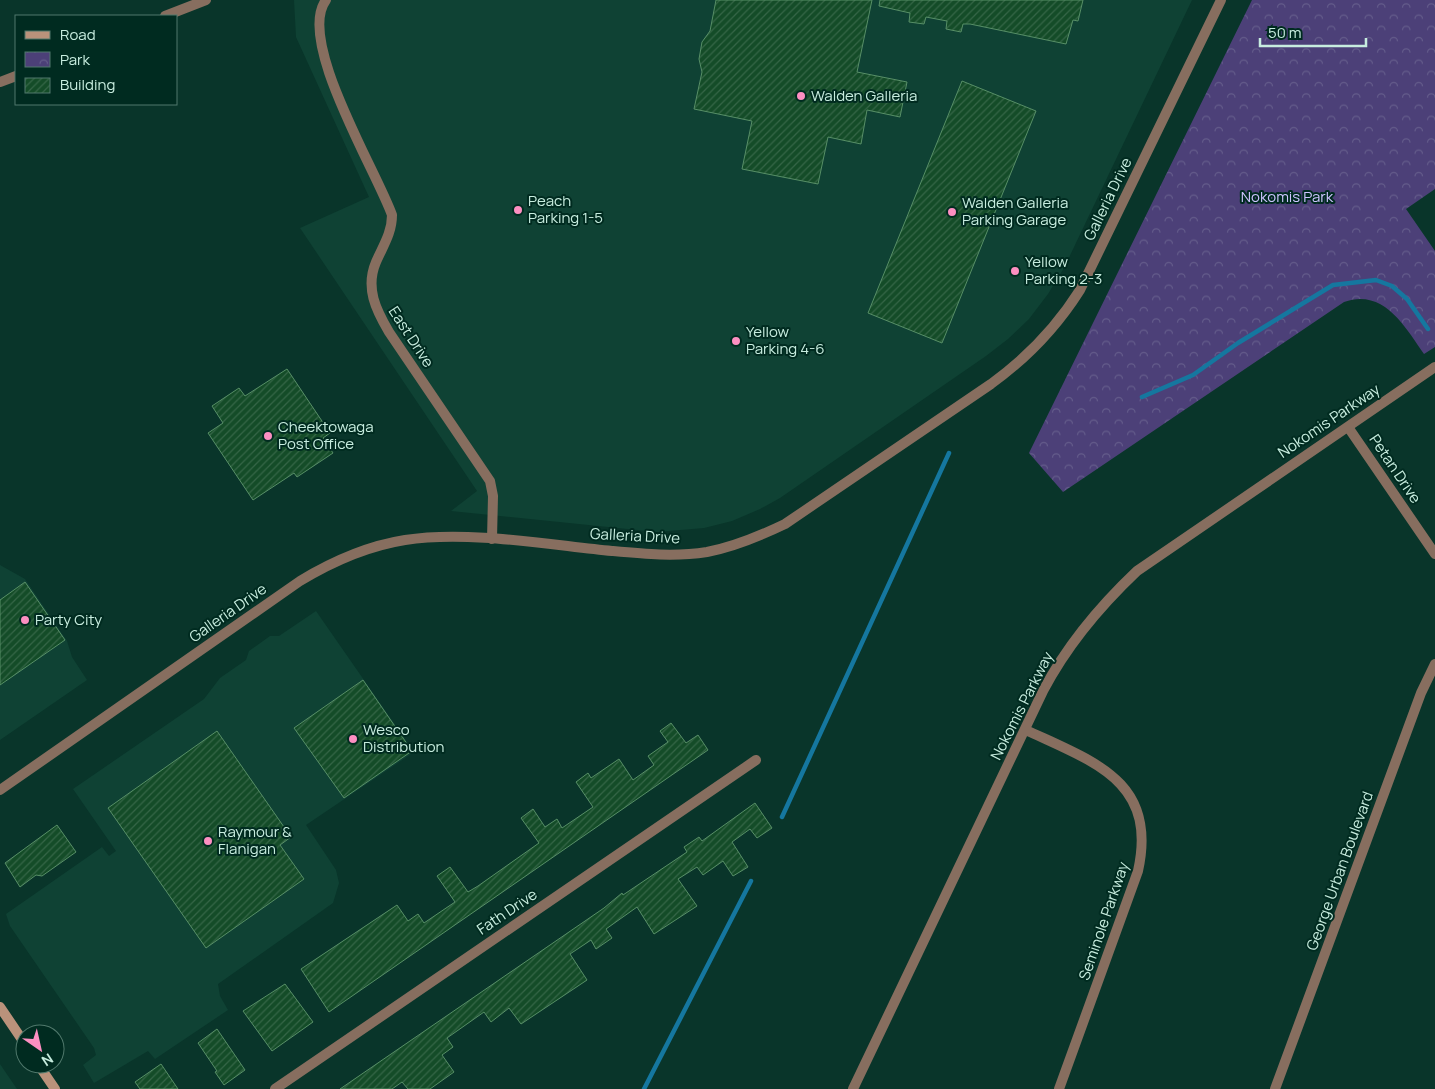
<svg xmlns="http://www.w3.org/2000/svg" width="1435" height="1089" font-family="Manrope,sans-serif">
<defs>
<pattern id="park-crowns" width="20" height="18" patternUnits="userSpaceOnUse" patternTransform="scale(1.25)"><rect width="20" height="18" fill="#4c4078"/><path d="M2 6a3 3 0 1 1 6 0M12 15a3 3 0 1 1 6 0" fill="none" stroke="#645c8b"/></pattern>
<pattern id="building-hatch" width="6" height="6" patternUnits="userSpaceOnUse" patternTransform="scale(1.25)"><rect width="6" height="6" fill="#144c28"/><path d="M-1 1l2-2M0 6l6-6M5 7l2-2" fill="none" stroke="#356647"/></pattern>
</defs>
<rect width="100%" height="100%" fill="#09352a"/>
<path fill="#0f4234" d="M 294,0 L 1192,0 L 1064,268 L 1048,294 L 1029,319 L 1008,339 L 986,356 L 780,498 L 760,509 L 732,521 L 704,528 L 657,532 L 451,511 L 477,491 L 300,228 L 369,197 L 296,37 Z
M 0,565 L 25,579 L 67,641 L 72,657 L 87,680 L 0,740 Z
M 316,611 L 414,752 L 306,825 L 336,870 L 339,883 L 333,903 L 218,984 L 220,996 L 228,1010 L 155,1059 L 148,1051 L 94,1083 L 83,1065 L 96,1055 L 94,1048 L 10,926 L 6,914 L 102,847 L 109,856 L 116,851 L 73,789 L 204,699 L 220,678 L 246,660 L 249,651 L 270,636 L 279,636 Z
M 0,1064 L 17,1089 L 0,1089 Z"/>
<path fill="url(#park-crowns)" d="M 1252,0 L 1435,0 L 1435,189 L 1406,209 L 1435,251 L 1435,347 L 1424,354 C 1405,327 1384,288 1344,302 L 1063,492 L 1029,453 Z"/>
<g fill="none" stroke-linecap="round" stroke-linejoin="round">
<path stroke="#15779f" stroke-width="4.5" d="M 1142,397 L 1193,375 L 1238,343 L 1333,285 L 1376,280 L 1392,286 L 1407,299 L 1428,329
M 782,817 L 949,453
M 644,1089 L 751,881"/>
</g>
<path fill="url(#building-hatch)" stroke="#578f67" d="M 716,0 L 872,0 L 857,72 L 907,82 L 900,117 L 867,110 L 861,144 L 828,137 L 818,184 L 742,169 L 752,121 L 694,109 L 702,72 L 699,59 L 702,42 L 710,31 Z
M 880,0 L 1083,0 L 1078,21 L 1073,20 L 1066,44 L 970,24 L 963,24 L 961,32 L 946,29 L 947,21 L 926,17 L 924,24 L 909,22 L 910,13 L 879,6 Z
M 962,81 L 1036,111 L 942,343 L 868,313 Z
M 287,369 L 330,433 L 323,438 L 333,453 L 297,477 L 294,473 L 253,500 L 208,433 L 223,423 L 212,406 L 239,388 L 245,396 Z
M 25,582 L 65,640 L 0,685 L 0,600 Z
M 363,680 L 412,751 L 344,798 L 294,728 Z
M 671,723 L 686,743 L 698,735 L 708,750 L 329,1012 L 301,969 L 397,905 L 408,921 L 418,914 L 424,923 L 455,902 L 437,876 L 450,867 L 468,892 L 478,886 L 539,843 L 521,818 L 533,809 L 545,827 L 557,819 L 562,828 L 593,807 L 576,782 L 588,773 L 591,778 L 619,759 L 633,780 L 654,765 L 648,756 L 668,742 L 660,731 Z
M 217,731 L 291,837 L 280,845 L 304,879 L 206,948 L 108,808 Z
M 755,803 L 772,828 L 757,838 L 750,829 L 732,842 L 748,867 L 733,876 L 723,861 L 703,875 L 697,867 L 678,879 L 697,906 L 654,934 L 637,907 L 606,929 L 612,938 L 596,949 L 591,940 L 570,954 L 587,980 L 521,1024 L 509,1008 L 491,1022 L 484,1012 L 447,1038 L 453,1047 L 442,1055 L 454,1072 L 430,1089 L 408,1089 L 402,1082 L 392,1089 L 340,1089 L 604,908 L 622,893 L 623,895 L 687,852 L 684,847 L 699,837 L 702,841 Z
M 57,825 L 76,852 L 42,876 L 36,875 L 20,887 L 5,863 Z
M 285,984 L 313,1022 L 272,1051 L 243,1011 Z
M 217,1029 L 245,1070 L 224,1085 L 215,1072 L 217,1071 L 198,1043 Z
M 161,1064 L 178,1089 L 140,1089 L 135,1082 Z"/>
<g fill="none" stroke-linecap="round" stroke-linejoin="round">
<path stroke="#876e5f" stroke-width="10" d="M 326,0 C 296,40 376,170 392,215 C 392,233 383,246 376,262 C 365,288 376,310 389,332 L 490,481 L 493,496 L 492,539
M 165,16 L 206,0
M 0,82 L 16,76
M 1348,427 L 1435,554
M 1026,730 C 1094,762 1158,781 1138,871 L 1059,1089
M 275,1089 L 756,760
M 853,1089 L 1043,691 C 1067,645 1099,607 1137,571 L 1435,367"/>
<path stroke="#876e5f" stroke-width="10" d="M 0,790 L 300,581 C 333,561 367,546 405,540 C 467,530 550,545 612,551 C 644,554 675,557 707,552 C 734,547 760,536 785,524 L 991,384 C 1027,358 1056,328 1080,290 L 1221,0
M 1275,1089 L 1421,693 L 1435,664"/>
<path stroke="#ba927b" stroke-width="10" d="M 0,1007 L 25,1044
M 38,1064 L 55,1089"/>
</g>
<g fill="#fc8fc1" stroke="#002b20" stroke-width="2">
<circle cx="801" cy="96" r="5"/>
<circle cx="518" cy="210" r="5"/>
<circle cx="952" cy="212" r="5"/>
<circle cx="1015" cy="271" r="5"/>
<circle cx="736" cy="341" r="5"/>
<circle cx="268" cy="436" r="5"/>
<circle cx="25" cy="620" r="5"/>
<circle cx="353" cy="739" r="5"/>
<circle cx="208" cy="841" r="5"/>
</g>
<g text-anchor="middle" stroke-width="4" stroke-linejoin="round" paint-order="stroke">
<g font-size="15" fill="#c7eddf" stroke="#002b20" text-anchor="start">
<text x="811" y="101">Walden Galleria</text>
<text x="528" y="206">Peach<tspan x="528" dy="17">Parking 1-5</tspan></text>
<text x="962" y="208">Walden Galleria<tspan x="962" dy="17">Parking Garage</tspan></text>
<text x="1025" y="267">Yellow<tspan x="1025" dy="17">Parking 2-3</tspan></text>
<text x="746" y="337">Yellow<tspan x="746" dy="17">Parking 4-6</tspan></text>
<text x="278" y="432">Cheektowaga<tspan x="278" dy="17">Post Office</tspan></text>
<text x="35" y="625">Party City</text>
<text x="363" y="735">Wesco<tspan x="363" dy="17">Distribution</tspan></text>
<text x="218" y="837">Raymour &amp;<tspan x="218" dy="17">Flanigan</tspan></text>
</g>
<g font-size="15" fill="#cec5ff" stroke="#002b20">
<text x="1287" y="202">Nokomis Park</text>
</g>
<g font-size="15" fill="#c7eddf" stroke="#002b20">
<text transform="translate(1108 199) rotate(-64)" y="5">Galleria Drive</text>
<text transform="translate(411 337) rotate(57)" y="5">East Drive</text>
<text transform="translate(1329 421) rotate(-34)" y="5">Nokomis Parkway</text>
<text transform="translate(1395 469) rotate(56)" y="5">Petan Drive</text>
<text transform="translate(635 536) rotate(3)" y="5">Galleria Drive</text>
<text transform="translate(228 613) rotate(-35)" y="5">Galleria Drive</text>
<text transform="translate(1022 706) rotate(-63)" y="5">Nokomis Parkway</text>
<text transform="translate(1340 871) rotate(-70)" y="5">George Urban Boulevard</text>
<text transform="translate(507 912) rotate(-34)" y="5">Fath Drive</text>
<text transform="translate(1104 921) rotate(-71)" y="5">Seminole Parkway</text>
</g>
</g>
<rect x="15" y="15" width="162" height="90" fill="#002b20" stroke="#50796c"/>
<rect x="25" y="31" width="25" height="8" fill="#ba927b" stroke="#50796c"/>
<text x="60" y="40" font-size="15" fill="#c7eddf">Road</text>
<rect x="25" y="52" width="25" height="15" fill="url(#park-crowns)" stroke="#50796c"/>
<text x="60" y="65" font-size="15" fill="#c7eddf">Park</text>
<rect x="25" y="78" width="25" height="15" fill="url(#building-hatch)" stroke="#50796c"/>
<text x="60" y="90" font-size="15" fill="#c7eddf">Building</text>
<g transform="translate(40 1049) rotate(146)"><circle r="24" fill="#002b20" stroke="#50796c"/>
<path d="M0-4L9 19L0 12L-9 19Z" fill="#fc8fc1"/>
<text y="-8" font-size="14" font-weight="bold" text-anchor="middle" fill="#c7eddf">N</text>
</g>
<path d="M1260 38v8h106v-8" fill="none" stroke="#c7eddf" stroke-width="2.5"/>
<text x="1268" y="38" font-size="15" fill="#c7eddf" stroke="#002b20" stroke-width="4" paint-order="stroke">50 m</text>
</svg>
